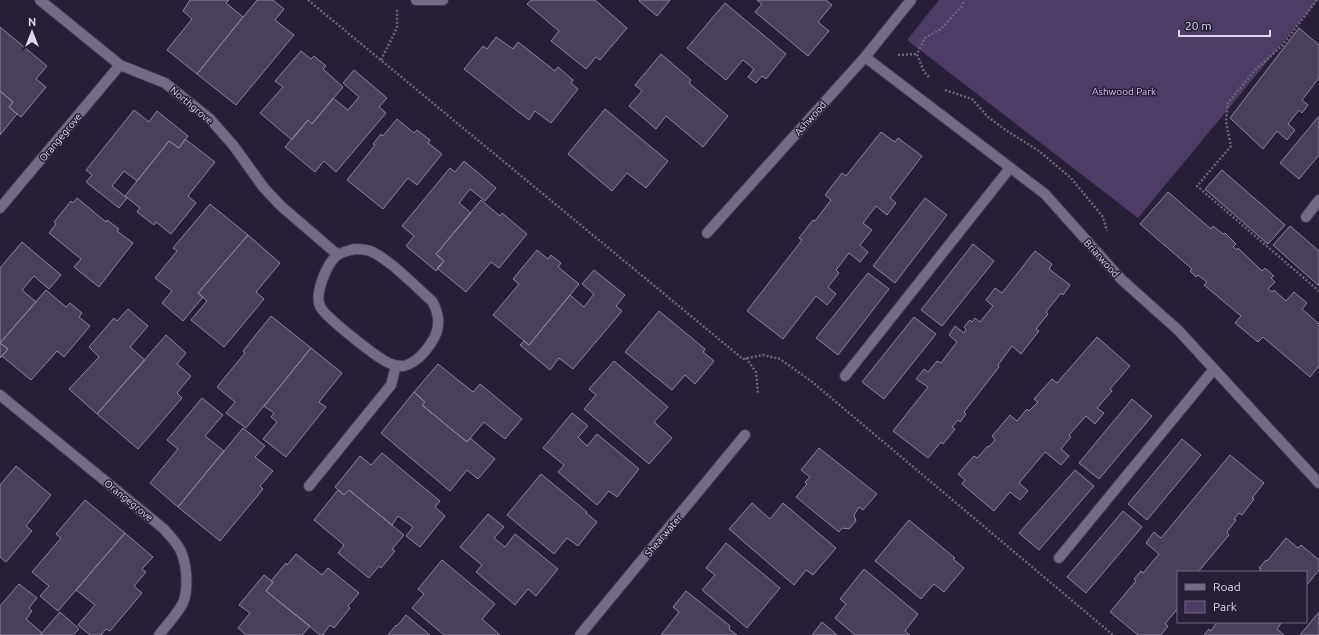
<svg xmlns="http://www.w3.org/2000/svg" width="1319" height="635" font-family="Ubuntu,sans-serif">
<rect width="100%" height="100%" fill="#271f35"/>
<path fill="#4d3d65" d="M 939,0 L 1318,0 L 1138,218 L 907,40 Z"/>
<path fill="#494059" stroke="#8e84a0" d="M 190,0 L 229,0 L 226,3 L 243,17 L 197,74 L 167,50 L 192,19 L 183,11 Z
M 257,0 L 273,0 L 284,9 L 275,20 L 294,35 L 236,105 L 197,74 Z
M 531,0 L 595,0 L 627,28 L 600,60 L 596,57 L 586,69 L 551,41 L 559,31 L 527,4 Z
M 640,0 L 670,0 L 657,16 L 639,1 Z
M 757,0 L 826,0 L 832,5 L 818,22 L 829,31 L 808,56 L 755,12 L 762,4 Z
M 725,3 L 786,54 L 766,79 L 762,76 L 756,83 L 748,77 L 754,69 L 743,60 L 726,80 L 687,48 Z
M 0,27 L 47,66 L 36,79 L 46,87 L 21,117 L 9,107 L 13,102 L 0,91 Z
M 1299,28 L 1319,45 L 1319,78 L 1302,100 L 1308,105 L 1302,113 L 1299,110 L 1288,124 L 1295,130 L 1287,140 L 1277,131 L 1263,149 L 1230,118 Z
M 496,37 L 513,49 L 518,42 L 555,71 L 558,67 L 573,80 L 571,83 L 578,89 L 551,123 L 535,111 L 529,120 L 464,69 L 483,46 L 487,49 Z
M 301,51 L 311,59 L 314,56 L 326,66 L 323,69 L 343,87 L 312,124 L 308,120 L 292,140 L 260,113 L 283,87 L 275,81 Z
M 661,54 L 691,80 L 689,83 L 728,116 L 703,147 L 666,116 L 656,129 L 629,106 L 642,91 L 635,85 Z
M 354,70 L 387,98 L 379,107 L 386,113 L 336,172 L 324,161 L 315,172 L 285,147 L 308,120 L 312,124 L 333,98 L 348,110 L 359,97 L 343,83 Z
M 0,91 L 13,102 L 9,107 L 17,114 L 0,135 Z
M 605,109 L 668,161 L 646,188 L 627,173 L 612,191 L 568,154 Z
M 134,110 L 149,122 L 157,111 L 188,136 L 179,148 L 169,141 L 137,181 L 124,171 L 112,186 L 127,198 L 119,208 L 86,182 L 92,175 L 86,170 Z
M 1319,116 L 1319,155 L 1299,179 L 1280,163 Z
M 397,119 L 414,133 L 417,130 L 430,140 L 428,143 L 442,154 L 417,185 L 408,178 L 383,209 L 347,180 L 375,145 L 373,144 L 381,134 L 383,136 Z
M 881,132 L 895,142 L 898,138 L 922,156 L 890,198 L 896,203 L 887,215 L 876,206 L 863,223 L 872,230 L 860,245 L 868,252 L 860,262 L 849,253 L 836,270 L 839,273 L 828,287 L 836,294 L 827,305 L 816,296 L 783,339 L 747,311 L 802,240 L 799,238 L 813,220 L 815,221 L 831,200 L 825,195 L 842,173 L 846,176 Z
M 185,139 L 215,162 L 188,196 L 196,203 L 171,234 L 156,222 L 154,225 L 137,212 L 140,208 L 125,196 L 169,141 L 179,148 Z
M 464,161 L 496,188 L 485,201 L 470,189 L 459,203 L 471,213 L 436,254 L 444,261 L 436,271 L 406,246 L 414,236 L 402,226 L 450,168 L 455,172 Z
M 1222,170 L 1285,225 L 1268,244 L 1205,189 Z
M 1168,192 L 1211,229 L 1213,226 L 1223,234 L 1225,233 L 1236,244 L 1233,247 L 1237,250 L 1238,248 L 1262,271 L 1265,268 L 1274,276 L 1271,278 L 1275,282 L 1268,289 L 1272,292 L 1274,290 L 1286,301 L 1294,292 L 1307,303 L 1302,309 L 1319,324 L 1319,366 L 1310,377 L 1263,337 L 1258,342 L 1235,323 L 1241,316 L 1204,285 L 1207,282 L 1198,275 L 1196,277 L 1190,271 L 1192,269 L 1140,224 Z
M 77,198 L 106,222 L 107,220 L 119,229 L 117,231 L 133,243 L 99,287 L 74,267 L 81,259 L 49,233 L 56,224 L 54,222 L 71,201 L 73,203 Z
M 925,198 L 947,215 L 895,283 L 873,266 Z
M 481,200 L 500,216 L 502,213 L 527,234 L 499,268 L 491,262 L 466,292 L 437,268 L 444,261 L 436,254 Z
M 210,204 L 248,235 L 198,293 L 203,297 L 183,321 L 162,303 L 172,291 L 155,278 L 177,251 L 173,248 Z
M 1290,226 L 1319,251 L 1319,286 L 1273,245 Z
M 248,235 L 280,263 L 256,292 L 264,299 L 224,347 L 191,320 L 207,301 L 198,293 Z
M 22,242 L 61,275 L 49,289 L 34,276 L 22,290 L 36,302 L 0,343 L 8,349 L 0,358 L 0,268 Z
M 973,244 L 994,261 L 942,326 L 921,310 Z
M 537,250 L 548,259 L 551,255 L 561,263 L 558,267 L 579,284 L 529,345 L 493,315 L 519,284 L 513,279 Z
M 1035,251 L 1052,264 L 1049,269 L 1070,285 L 1063,295 L 1061,293 L 1046,312 L 1048,314 L 1036,329 L 1039,331 L 1021,354 L 1012,346 L 998,365 L 999,367 L 964,412 L 966,414 L 960,422 L 958,420 L 952,427 L 955,429 L 943,444 L 941,442 L 928,458 L 893,431 L 928,387 L 916,379 L 924,369 L 928,372 L 937,361 L 941,363 L 957,342 L 949,335 L 955,326 L 964,333 L 966,329 L 964,327 L 970,320 L 972,322 L 975,318 L 980,322 L 993,306 L 986,300 L 995,288 L 1002,293 Z
M 594,270 L 625,295 L 616,306 L 622,311 L 573,369 L 559,358 L 550,370 L 520,345 L 524,341 L 529,345 L 570,295 L 584,307 L 594,294 L 582,284 Z
M 868,273 L 889,289 L 838,355 L 816,338 Z
M 46,290 L 66,307 L 70,303 L 82,313 L 79,317 L 90,326 L 64,357 L 57,351 L 31,380 L 2,356 L 8,349 L 0,343 Z
M 128,309 L 148,326 L 130,347 L 145,360 L 97,414 L 69,389 L 99,357 L 89,347 L 114,318 L 117,321 Z
M 659,311 L 705,349 L 703,352 L 714,361 L 695,384 L 685,375 L 672,390 L 625,352 Z
M 271,316 L 311,348 L 246,428 L 226,413 L 235,402 L 217,387 L 245,353 L 243,351 Z
M 914,317 L 936,334 L 884,399 L 862,382 Z
M 166,335 L 186,353 L 177,364 L 191,376 L 177,393 L 182,398 L 138,449 L 97,414 Z
M 1097,337 L 1130,366 L 1110,389 L 1112,391 L 1097,408 L 1104,413 L 1095,424 L 1086,416 L 1069,435 L 1071,437 L 1061,449 L 1069,456 L 1061,465 L 1045,452 L 1019,483 L 1028,491 L 1020,500 L 1010,492 L 994,511 L 962,484 L 965,480 L 958,474 L 974,456 L 977,458 L 988,446 L 989,447 L 995,440 L 992,436 L 1010,415 L 1017,421 L 1027,409 L 1029,411 L 1038,402 L 1034,399 L 1052,379 L 1057,383 Z
M 311,348 L 342,373 L 319,402 L 326,407 L 286,457 L 263,439 L 277,422 L 271,417 L 274,413 L 264,406 Z
M 614,361 L 668,407 L 654,422 L 672,438 L 649,464 L 584,409 L 596,395 L 589,389 Z
M 438,364 L 473,392 L 480,384 L 522,419 L 505,439 L 484,422 L 467,442 L 422,405 L 425,402 L 414,392 Z
M 414,392 L 425,402 L 422,405 L 467,442 L 470,438 L 495,459 L 478,479 L 467,470 L 450,491 L 381,433 Z
M 202,398 L 223,415 L 205,436 L 224,451 L 178,507 L 150,483 L 178,449 L 167,440 Z
M 1132,399 L 1152,416 L 1099,479 L 1079,463 Z
M 572,413 L 588,426 L 578,437 L 587,446 L 597,434 L 639,469 L 617,497 L 609,491 L 597,505 L 558,472 L 564,465 L 543,448 Z
M 243,428 L 265,446 L 255,457 L 273,471 L 260,486 L 263,489 L 220,541 L 178,507 Z
M 1182,439 L 1201,455 L 1147,520 L 1128,504 Z
M 819,448 L 877,494 L 863,510 L 859,507 L 854,515 L 856,521 L 849,529 L 842,528 L 839,532 L 796,497 L 807,484 L 805,482 L 810,477 L 801,470 Z
M 382,453 L 440,501 L 435,507 L 445,516 L 420,547 L 406,536 L 413,527 L 398,516 L 392,525 L 349,490 L 344,495 L 335,487 L 360,456 L 371,465 Z
M 1230,455 L 1264,483 L 1252,498 L 1254,499 L 1242,515 L 1239,513 L 1234,519 L 1236,520 L 1227,532 L 1229,535 L 1198,572 L 1178,572 L 1178,608 L 1165,624 L 1168,626 L 1161,635 L 1138,635 L 1110,612 L 1136,581 L 1134,579 L 1141,571 L 1143,573 L 1159,554 L 1146,543 L 1154,532 L 1161,538 Z
M 16,466 L 51,495 L 26,526 L 32,531 L 6,562 L 0,557 L 0,485 Z
M 1075,470 L 1094,486 L 1039,550 L 1019,533 Z
M 541,474 L 587,512 L 586,513 L 597,522 L 578,546 L 567,538 L 554,554 L 507,515 Z
M 338,490 L 344,495 L 349,490 L 404,535 L 392,549 L 395,551 L 381,568 L 379,566 L 369,578 L 338,553 L 344,545 L 314,520 Z
M 85,500 L 125,533 L 58,611 L 40,596 L 49,586 L 32,572 L 61,538 L 56,534 Z
M 752,503 L 770,519 L 783,503 L 836,548 L 813,575 L 806,570 L 794,585 L 729,529 Z
M 1123,511 L 1142,527 L 1086,593 L 1067,577 Z
M 488,514 L 504,527 L 494,538 L 505,547 L 515,534 L 558,569 L 536,596 L 528,589 L 515,605 L 476,572 L 482,565 L 460,547 Z
M 909,520 L 955,558 L 953,559 L 964,568 L 944,592 L 934,584 L 921,599 L 875,561 Z
M 125,533 L 153,557 L 142,569 L 146,572 L 134,586 L 142,593 L 110,631 L 106,629 L 101,635 L 90,635 L 78,625 L 95,605 L 76,590 Z
M 1286,538 L 1298,548 L 1301,545 L 1319,560 L 1319,570 L 1306,586 L 1306,572 L 1258,572 L 1261,569 L 1259,568 L 1266,560 L 1267,561 Z
M 726,543 L 780,588 L 747,628 L 702,590 L 715,575 L 706,568 Z
M 296,554 L 322,575 L 328,568 L 359,593 L 348,606 L 350,608 L 334,628 L 330,625 L 323,634 L 324,635 L 320,635 L 266,591 L 273,582 L 271,581 L 286,563 L 287,565 Z
M 442,560 L 495,604 L 482,619 L 500,635 L 444,635 L 412,608 L 424,594 L 418,589 Z
M 864,569 L 918,614 L 905,631 L 910,635 L 855,635 L 835,618 L 846,604 L 840,599 Z
M 264,575 L 273,582 L 266,591 L 310,626 L 302,635 L 246,635 L 238,628 L 250,613 L 239,605 Z
M 19,584 L 37,598 L 29,608 L 32,611 L 26,619 L 42,633 L 40,635 L 0,635 L 0,606 Z
M 686,591 L 730,626 L 729,629 L 737,635 L 661,635 L 679,612 L 673,607 Z
M 60,612 L 79,629 L 73,635 L 40,635 Z
M 1319,612 L 1319,635 L 1300,635 Z
M 406,615 L 430,635 L 388,635 L 396,625 L 397,626 Z
M 822,622 L 837,635 L 812,635 Z
M 1217,622 L 1282,622 L 1277,629 L 1284,635 L 1204,635 L 1209,629 L 1211,631 Z"/>
<g fill="none" stroke-linecap="round" stroke-linejoin="round">
<g stroke="#413a4d" stroke-width="12">
<path id="minor" d="M 40,0 L 120,65 L 165,83 L 210,119 L 233,145 L 264,188 L 281,206 L 338,255
M 416,0 L 443,0
M 865,57 L 1045,194 L 1121,279 L 1178,330 L 1319,483
M 0,208 L 120,65
M 1306,217 L 1319,200
M 707,233 L 865,57 L 911,0
M 354,249 C 360,249 364,249 370,251 C 388,258 416,287 432,301 C 440,315 441,329 431,343 C 425,353 415,363 404,366 C 399,366 393,365 389,363 C 377,358 327,318 321,308 C 313,295 327,264 337,255 C 341,252 349,251 354,249 Z
M 845,376 L 1010,168
M 0,395 L 164,529 C 169,535 174,540 178,546 C 187,559 189,588 183,603 C 177,614 167,625 159,635
M 309,486 L 391,385 L 396,366
M 1059,558 L 1214,369
M 580,635 L 745,435"/>
</g>
<path stroke="#6d667a" stroke-width="2.5" stroke-dasharray="2 2" stroke-linecap="butt" d="M 308,0 L 743,359 L 763,355 L 780,359 L 811,381 L 1113,635
M 1317,0 L 1282,46 L 1256,69 L 1228,103 L 1226,122 L 1231,146 L 1197,186 L 1319,291
M 898,55 L 917,54
M 381,60 L 397,28 L 397,9
M 929,77 L 924,72 L 917,54 L 925,38 L 941,29 L 962,6 L 964,0
M 945,90 L 972,99 L 988,117 L 1007,131 L 1039,151 L 1071,178 L 1103,217 L 1107,231
M 746,358 L 756,372 L 758,394"/>
<use href="#minor" stroke="#746b86" stroke-width="10"/>
</g>
<g text-anchor="middle" stroke-width="3" stroke-linejoin="round" paint-order="stroke">
<g font-size="10" fill="#d6c2fb" stroke="#271f35">
<text x="1124" y="95">Ashwood Park</text>
</g>
<g font-size="10" fill="#ded9e8" stroke="#271f35">
<text transform="translate(192 105) rotate(40)" y="4">Northgrove</text>
<text transform="translate(810 118) rotate(-48)" y="4">Ashwood</text>
<text transform="translate(60 137) rotate(-50)" y="4">Orangegrove</text>
<text transform="translate(1102 258) rotate(48)" y="4">Briarwood</text>
<text transform="translate(129 500) rotate(39)" y="4">Orangegrove</text>
<text transform="translate(663 535) rotate(-50)" y="4">Shearwater</text>
</g>
</g>
<rect x="1177" y="571" width="130" height="52" fill="#271f35" stroke="#70697d"/>
<rect x="1185" y="584" width="20" height="6" fill="#746b86" stroke="#70697d"/>
<text x="1213" y="591" font-size="12" fill="#ded9e8">Road</text>
<rect x="1185" y="601" width="20" height="12" fill="#4d3d65" stroke="#70697d"/>
<text x="1213" y="611" font-size="12" fill="#ded9e8">Park</text>
<g transform="translate(32 32)" stroke="#271f35" stroke-width="3" paint-order="stroke">
<path d="M0-3L7 15L0 10L-7 15Z" fill="#ded9e8"/>
<text y="-6" font-size="11" font-weight="bold" text-anchor="middle" fill="#ded9e8">N</text>
</g>
<path d="M1179 30v6h91v-6" fill="none" stroke="#ded9e8" stroke-width="2"/>
<text x="1185" y="30" font-size="12" fill="#ded9e8" stroke="#271f35" stroke-width="3" paint-order="stroke">20 m</text>
</svg>
